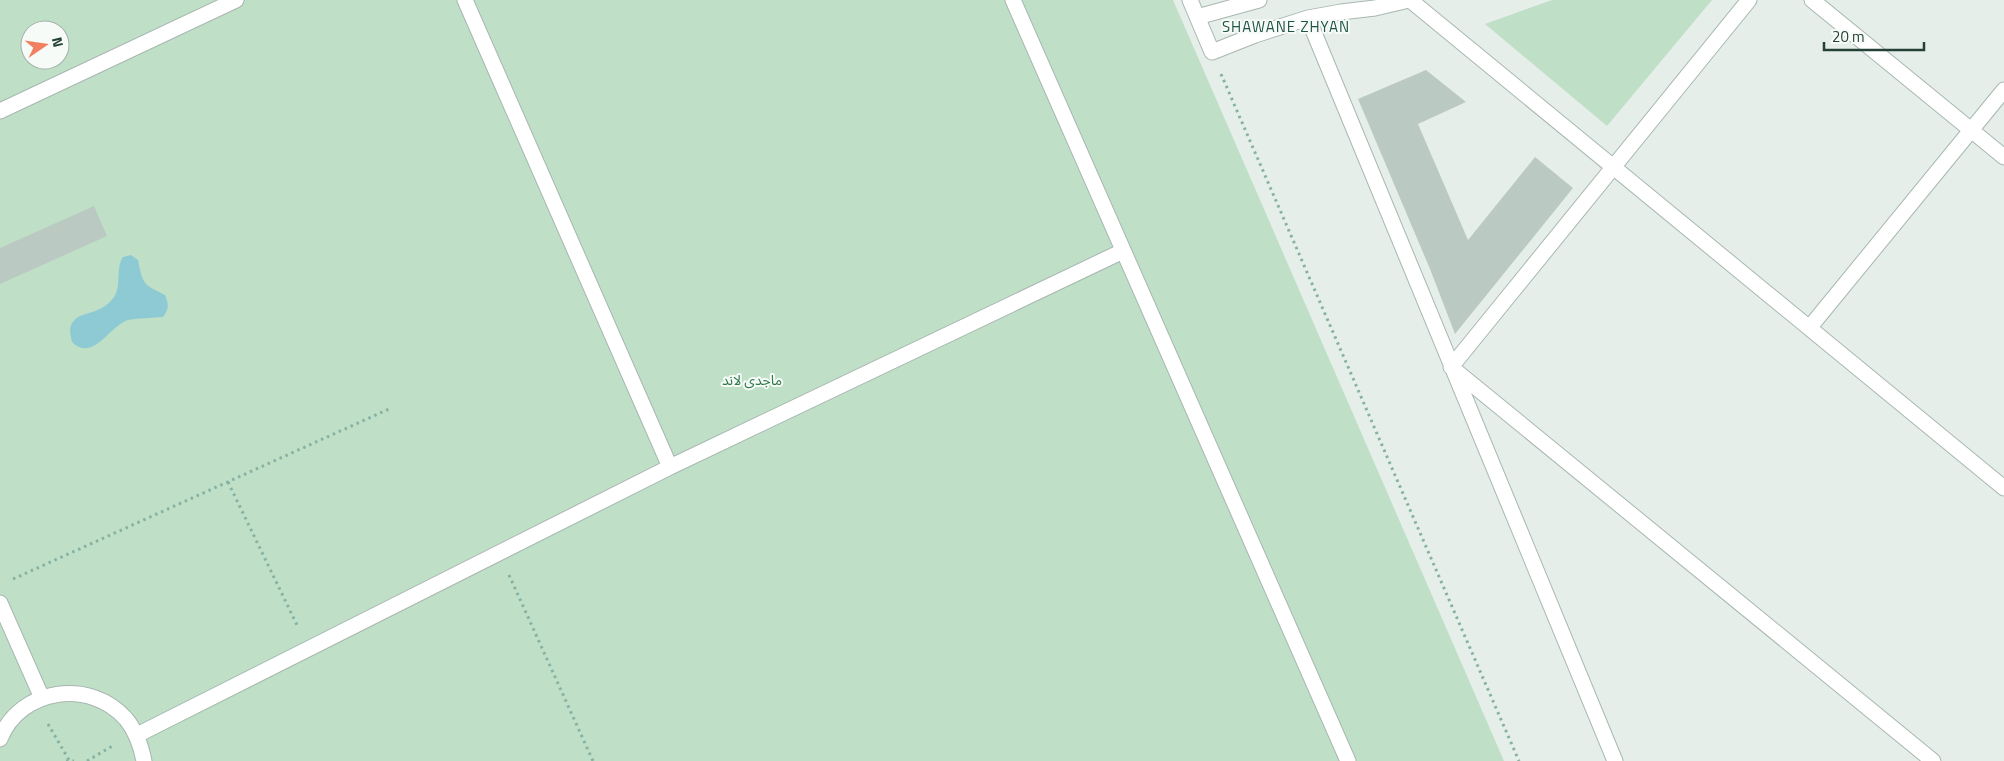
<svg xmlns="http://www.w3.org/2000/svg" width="2004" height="761" font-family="'Titillium Web','Noto Sans Arabic',sans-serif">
<rect width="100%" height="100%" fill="#e6eeea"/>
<path fill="#bfdfc7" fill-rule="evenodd" d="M 0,0 L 1173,0 L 1504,761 L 0,761 ZM 30,30 L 60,30 L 60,60 L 30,60 Z
M 1552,0 L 1712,0 L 1607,126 L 1485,24 Z"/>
<path fill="#8ecad3" d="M 131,255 L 138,260 C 143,285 143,284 165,295 C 169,305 169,309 163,317 C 152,318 139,318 128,320 C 111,325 96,357 77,346 C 73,344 71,341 71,337 C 70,331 69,327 73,322 C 81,310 101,316 114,297 C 122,285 115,269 123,257 Z"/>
<path fill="#bbc9c3" d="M 1426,70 L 1466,102 L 1418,124 L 1468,240 L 1535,157 L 1573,188 L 1455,334 L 1430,269 L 1358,99 Z
M 94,206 L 107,236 L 0,284 L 0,248 Z"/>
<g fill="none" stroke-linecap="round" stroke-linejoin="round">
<g stroke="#a8b7b1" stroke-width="17">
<path id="service" d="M 465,0 L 670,467 L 1123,251
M 1013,0 L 1348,761
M 0,111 L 236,0
M 0,603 L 42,698
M 137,735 L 670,467
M 0,739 C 20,688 90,678 126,719 C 136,731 141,746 144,761"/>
</g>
<g stroke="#a8b7b1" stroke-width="17">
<path id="minor" d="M 1190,0 L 1212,52 L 1255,35 L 1308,18 L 1341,12 L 1375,8 L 1409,0
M 1410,0 L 2004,488
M 1749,0 L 1451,367 L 1933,761
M 1812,0 L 2004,157
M 1197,17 L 1259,0
M 1308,18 L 1615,761
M 1810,327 L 2004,90"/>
</g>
<path stroke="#86b2a3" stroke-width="3" stroke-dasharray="2.5 4" stroke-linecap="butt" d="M 1221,74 L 1519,761
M 228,482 L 297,625
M 509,575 L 593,761
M 13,579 L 389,409
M 48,724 L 69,760
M 66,761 L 74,761
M 87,761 L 114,745"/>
<use href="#service" stroke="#fff" stroke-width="15"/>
<use href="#minor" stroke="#fff" stroke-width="15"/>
</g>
<g text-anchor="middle" stroke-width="4" stroke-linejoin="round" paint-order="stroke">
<g font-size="14" fill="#2e7848" stroke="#f6fbf8">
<text x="752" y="385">ماجدی لاند</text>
</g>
<g font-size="15" letter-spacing="1" fill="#205345" stroke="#f6fbf8">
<text x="1286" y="32">SHAWANE ZHYAN</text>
</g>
</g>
<g transform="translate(45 45) rotate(77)"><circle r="24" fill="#f6fbf8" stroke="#a2b1ab"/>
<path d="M0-4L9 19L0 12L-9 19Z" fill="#f18061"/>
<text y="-8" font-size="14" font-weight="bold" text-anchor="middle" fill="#244138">N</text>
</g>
<path d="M1824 42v8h100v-8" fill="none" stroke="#244138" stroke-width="2.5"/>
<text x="1832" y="42" font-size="15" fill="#244138" stroke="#f6fbf8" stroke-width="4" paint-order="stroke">20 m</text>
</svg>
